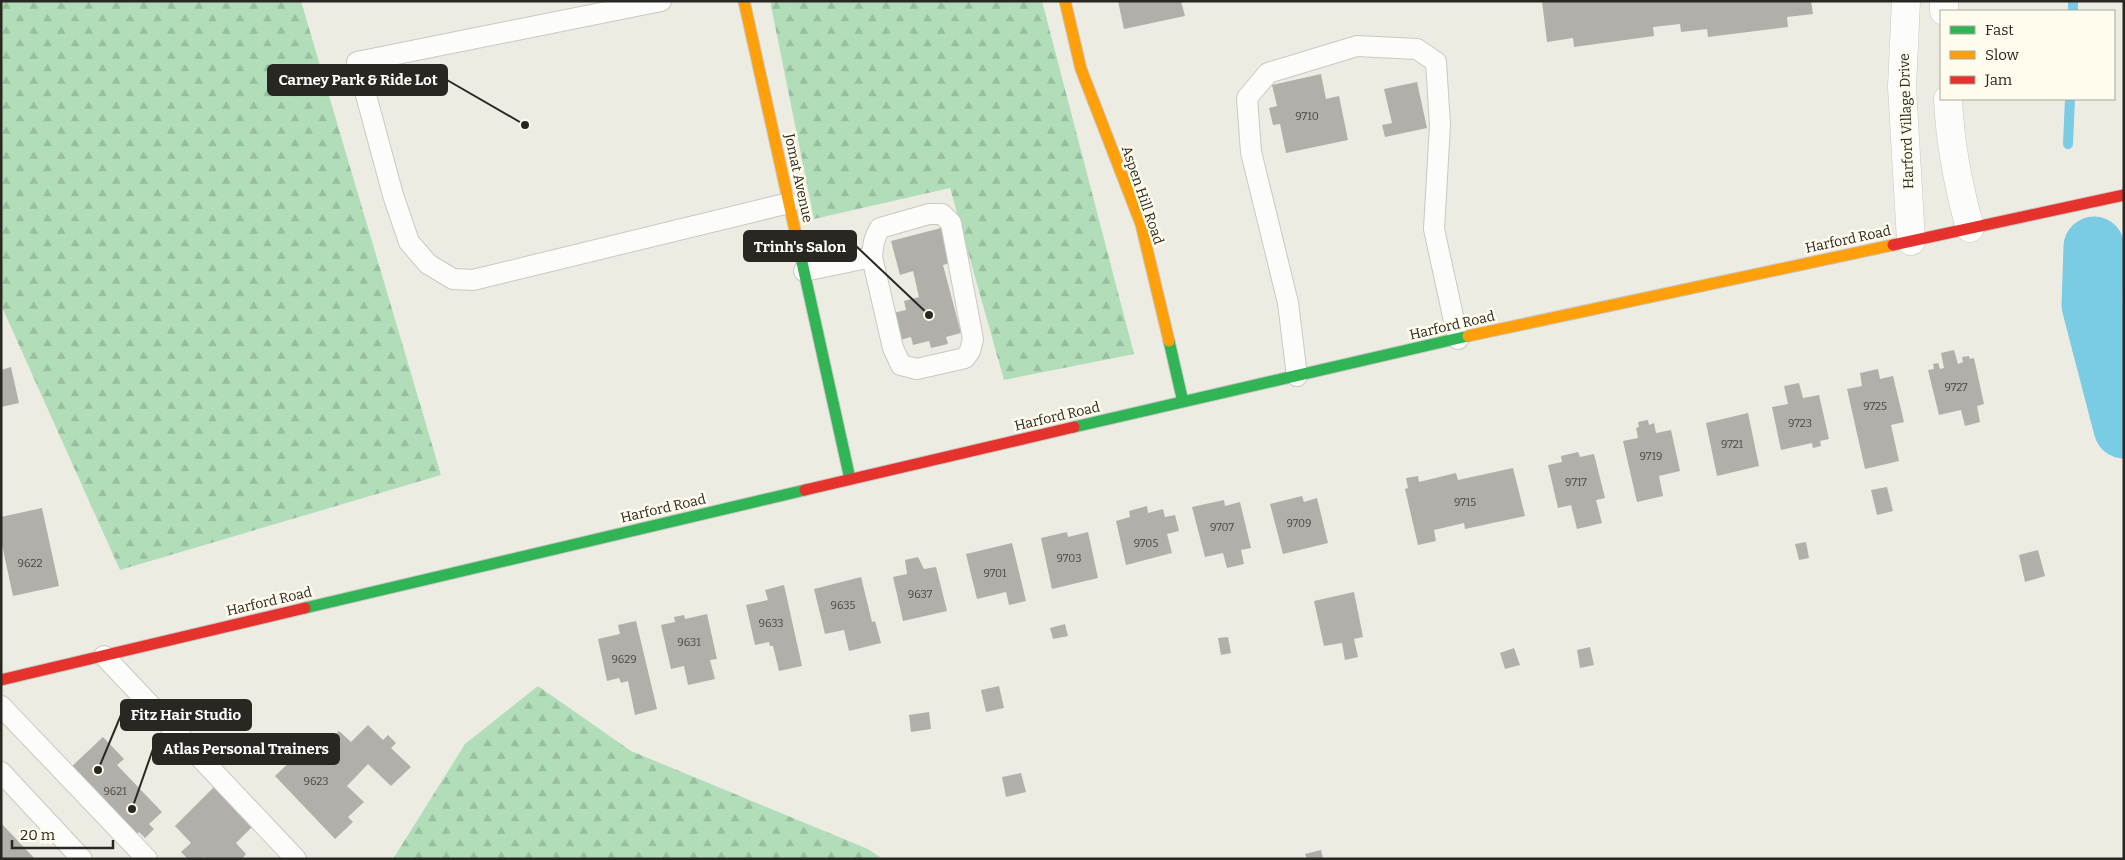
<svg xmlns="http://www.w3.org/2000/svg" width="2125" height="860" font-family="Bitter,serif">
<defs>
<pattern id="forest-firs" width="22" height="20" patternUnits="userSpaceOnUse" patternTransform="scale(1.25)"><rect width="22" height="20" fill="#b1deb9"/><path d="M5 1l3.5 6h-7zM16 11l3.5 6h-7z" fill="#98be9f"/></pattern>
</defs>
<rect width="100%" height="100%" fill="#edece3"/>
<path fill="url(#forest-firs)" d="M 1,1 L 301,1 L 441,475 L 120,570 L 1,305 Z
M 770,1 L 1042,1 L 1134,354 L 1004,380 L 950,188 L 814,219 Z
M 538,686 L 631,751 L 868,849 L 883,859 L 393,859 L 465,744 Z"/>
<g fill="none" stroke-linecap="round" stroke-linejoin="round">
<path stroke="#7acbe4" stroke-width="10" d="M 2073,11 L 2073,1
M 2068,144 L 2070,99"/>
<path stroke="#7acbe4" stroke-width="61" d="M 2094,247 L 2092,305 L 2124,428"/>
</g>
<path fill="#b2aeaa" d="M 1118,1 L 1181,1 L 1185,16 L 1124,29 Z
M 1542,1 L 1811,1 L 1813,14 L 1787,17 L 1788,27 L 1708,37 L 1707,29 L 1681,32 L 1680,24 L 1653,27 L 1654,36 L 1574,47 L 1573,38 L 1547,42 Z
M 1321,74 L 1326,99 L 1339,96 L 1348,140 L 1286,153 L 1280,124 L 1273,125 L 1269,108 L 1277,106 L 1272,85 Z
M 1417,82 L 1427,128 L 1385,137 L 1382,125 L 1392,123 L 1384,89 Z
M 941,228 L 950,263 L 943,265 L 961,333 L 946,337 L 948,344 L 931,348 L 929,341 L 913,345 L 911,337 L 900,340 L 893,313 L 906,310 L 904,301 L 919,297 L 913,271 L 900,275 L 891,241 Z
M 1954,350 L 1958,364 L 1963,362 L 1962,357 L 1969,356 L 1970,359 L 1974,358 L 1984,404 L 1977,406 L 1980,422 L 1965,426 L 1961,410 L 1939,415 L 1928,370 L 1934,369 L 1933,364 L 1938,363 L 1940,369 L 1944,368 L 1941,353 Z
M 11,367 L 19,403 L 1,407 L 1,370 Z
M 1878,369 L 1880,379 L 1893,376 L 1904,422 L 1891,425 L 1899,461 L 1865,469 L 1847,389 L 1862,386 L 1860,373 Z
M 1799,383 L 1803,398 L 1819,395 L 1829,439 L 1820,441 L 1821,446 L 1813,448 L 1812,443 L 1781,450 L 1772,407 L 1788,404 L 1784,386 Z
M 1748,413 L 1759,466 L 1717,476 L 1706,423 Z
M 1648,420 L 1649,425 L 1654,423 L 1656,433 L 1671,430 L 1680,471 L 1659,476 L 1663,496 L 1637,502 L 1623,441 L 1638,438 L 1636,428 L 1639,427 L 1638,422 Z
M 1578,452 L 1580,457 L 1594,454 L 1605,498 L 1596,500 L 1602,523 L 1577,529 L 1571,505 L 1558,508 L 1548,465 L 1562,462 L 1561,456 Z
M 1513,468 L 1525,516 L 1465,529 L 1464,523 L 1434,530 L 1436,541 L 1418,545 L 1405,489 L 1408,488 L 1406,478 L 1418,476 L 1419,482 L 1456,473 L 1458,480 Z
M 1887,487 L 1893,511 L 1877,515 L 1871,490 Z
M 1302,496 L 1304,502 L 1317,498 L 1328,543 L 1283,554 L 1270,504 Z
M 1224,500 L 1225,506 L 1240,502 L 1251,548 L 1241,550 L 1244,564 L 1227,568 L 1223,553 L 1205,557 L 1192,507 Z
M 1147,506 L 1148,513 L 1163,509 L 1165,517 L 1175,515 L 1179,531 L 1167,534 L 1172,553 L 1126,565 L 1116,521 L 1130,517 L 1129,511 Z
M 42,508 L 59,586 L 13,596 L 1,540 L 1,517 Z
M 1067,532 L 1068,537 L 1088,532 L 1098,578 L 1052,589 L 1041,538 Z
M 1806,542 L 1809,558 L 1799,560 L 1795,544 Z
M 1012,543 L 1026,601 L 1009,605 L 1006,592 L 977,599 L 966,554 Z
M 2038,550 L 2045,576 L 2025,582 L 2019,555 Z
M 918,557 L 924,569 L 936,567 L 947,611 L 903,621 L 893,577 L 907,574 L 905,560 Z
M 861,577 L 872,622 L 875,621 L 881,643 L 849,651 L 844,630 L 825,634 L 814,589 Z
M 784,585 L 802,666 L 779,671 L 773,646 L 770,646 L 769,642 L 755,645 L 746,605 L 768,600 L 765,590 Z
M 1354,592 L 1363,637 L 1354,639 L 1358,657 L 1345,660 L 1342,643 L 1324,646 L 1314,601 Z
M 707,614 L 717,659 L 710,660 L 715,679 L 688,685 L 684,666 L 671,669 L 661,625 L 675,622 L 674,617 L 684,615 L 685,619 Z
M 636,621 L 657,709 L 635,715 L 628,681 L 621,683 L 619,678 L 607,681 L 598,639 L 620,634 L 618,625 Z
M 1065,624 L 1068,636 L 1053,639 L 1050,628 Z
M 1228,637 L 1231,653 L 1221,655 L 1218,638 Z
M 1590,647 L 1594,665 L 1580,668 L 1577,650 Z
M 1514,648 L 1520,665 L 1505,669 L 1500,653 Z
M 999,686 L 1004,708 L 986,712 L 981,690 Z
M 929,712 L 931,729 L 911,732 L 909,715 Z
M 368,725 L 383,740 L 388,735 L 396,743 L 391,748 L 411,767 L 391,786 L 368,764 L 347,786 L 364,802 L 348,817 L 353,822 L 335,839 L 275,776 L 296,756 L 305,765 L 339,731 L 351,742 Z
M 103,737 L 124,759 L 117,765 L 162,812 L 149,824 L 154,829 L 145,838 L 139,832 L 133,838 L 68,770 Z
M 1021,773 L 1026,792 L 1006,797 L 1002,777 Z
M 214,787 L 252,827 L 236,843 L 246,854 L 242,859 L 206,859 L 204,857 L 202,859 L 188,859 L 181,852 L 191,843 L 175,826 Z
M 1,823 L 35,859 L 1,859 Z
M 1321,850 L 1323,859 L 1307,859 L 1305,854 Z"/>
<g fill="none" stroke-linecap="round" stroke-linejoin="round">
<g stroke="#c9c8c2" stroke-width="22">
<path id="lane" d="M 661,1 L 357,62 L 393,195 L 409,242 L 428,264 L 453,279 L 473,280 L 789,203
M 929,214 L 942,214 L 951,223 L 973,339 L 970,351 L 965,358 L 917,369 L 901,365 L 893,348 L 872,257 C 873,245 874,237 880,228 Z
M 804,271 L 872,257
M 1297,376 L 1288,303 L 1251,152 L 1247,98 L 1268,73 L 1357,46 L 1417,49 L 1436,62 L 1440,125 L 1434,229 L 1458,339
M 104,656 L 296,859
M 1,706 L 147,859
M 1,772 L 82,859"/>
</g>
<g stroke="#c9c8c2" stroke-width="29">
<path id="street" d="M 1906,1 L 1902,87 L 1911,241
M 1944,1 L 1944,11
M 1948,99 C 1950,144 1958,185 1970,228"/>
</g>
<g stroke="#c9c8c2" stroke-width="13">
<path id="fast" d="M 796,235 L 850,479
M 1169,341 L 1183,402
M 1074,427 L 1468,336
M 305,608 L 805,490"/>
</g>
<g stroke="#c9c8c2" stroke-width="13">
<path id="slow" d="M 744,1 L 796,235
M 1065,1 L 1081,69 L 1141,224 L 1169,341
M 1468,336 L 1893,245"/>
</g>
<g stroke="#c9c8c2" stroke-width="13">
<path id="jam" d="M 1893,245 L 2124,195
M 805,490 L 1074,427
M 1,680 L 305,608"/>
</g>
<use href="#lane" stroke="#fcfcfb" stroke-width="20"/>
<use href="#street" stroke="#fcfcfb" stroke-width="28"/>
<use href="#fast" stroke="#30b455" stroke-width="11"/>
<use href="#slow" stroke="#ff9f0a" stroke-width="11"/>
<use href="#jam" stroke="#e5322d" stroke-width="11"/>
</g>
<g text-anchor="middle" stroke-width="5" stroke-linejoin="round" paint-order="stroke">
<g font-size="11" fill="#4a4943">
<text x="1307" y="120">9710</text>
<text x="1956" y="391">9727</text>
<text x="1875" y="410">9725</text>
<text x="1800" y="427">9723</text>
<text x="1732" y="448">9721</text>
<text x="1651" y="460">9719</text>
<text x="1576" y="486">9717</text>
<text x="1465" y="506">9715</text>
<text x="1299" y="527">9709</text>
<text x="1222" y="531">9707</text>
<text x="1146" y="547">9705</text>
<text x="1069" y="562">9703</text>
<text x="30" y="567">9622</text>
<text x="995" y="577">9701</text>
<text x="920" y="598">9637</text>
<text x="843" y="609">9635</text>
<text x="771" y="627">9633</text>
<text x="689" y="646">9631</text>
<text x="624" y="663">9629</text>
<text x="316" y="785">9623</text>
<text x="115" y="795">9621</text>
</g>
<g font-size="14" fill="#282721" stroke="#fffced">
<text transform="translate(1906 121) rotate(-92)" y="5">Harford Village Drive</text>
<text transform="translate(799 178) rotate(78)" y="5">Jomat Avenue</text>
<text transform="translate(1143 195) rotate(71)" y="5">Aspen Hill Road</text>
<text transform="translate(1848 239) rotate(-12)" y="5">Harford Road</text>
<text transform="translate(1452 325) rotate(-13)" y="5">Harford Road</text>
<text transform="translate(1057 416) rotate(-13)" y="5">Harford Road</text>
<text transform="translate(663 508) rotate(-13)" y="5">Harford Road</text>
<text transform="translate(269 601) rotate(-13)" y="5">Harford Road</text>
</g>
</g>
<path fill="none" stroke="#282721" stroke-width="2" d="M525 125L447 80M929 315L856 246M98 770L121 715M132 809L153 749"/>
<g fill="#282721" stroke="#fffced" stroke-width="2">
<circle cx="525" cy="125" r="5"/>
<circle cx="929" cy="315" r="5"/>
<circle cx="98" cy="770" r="5"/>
<circle cx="132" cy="809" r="5"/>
</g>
<g fill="#282721" stroke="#282721" stroke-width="2">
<rect x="268" y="65" width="179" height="30" rx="5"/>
<rect x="744" y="231" width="112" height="30" rx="5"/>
<rect x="121" y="700" width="130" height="30" rx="5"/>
<rect x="153" y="734" width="186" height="30" rx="5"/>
</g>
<g font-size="15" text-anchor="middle" font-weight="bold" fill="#fff">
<text x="358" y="85">Carney Park &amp; Ride Lot</text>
<text x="800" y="252">Trinh's Salon</text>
<text x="186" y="720">Fitz Hair Studio</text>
<text x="246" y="754">Atlas Personal Trainers</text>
</g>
<rect width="2125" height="860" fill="none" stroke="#282721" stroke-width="5"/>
<rect x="1940" y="10" width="175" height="90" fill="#fffced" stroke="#a9a79b"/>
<rect x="1950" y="26" width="25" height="8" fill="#30b455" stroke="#a9a79b"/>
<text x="1985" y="35" font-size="15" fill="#282721">Fast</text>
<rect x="1950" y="51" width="25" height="8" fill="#ff9f0a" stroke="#a9a79b"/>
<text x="1985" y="60" font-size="15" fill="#282721">Slow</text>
<rect x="1950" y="76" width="25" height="8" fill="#e5322d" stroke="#a9a79b"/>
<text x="1985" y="85" font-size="15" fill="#282721">Jam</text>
<path d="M12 840v8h101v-8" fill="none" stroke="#282721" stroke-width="2.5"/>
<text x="20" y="840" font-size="15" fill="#282721" stroke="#fffced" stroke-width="4" paint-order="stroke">20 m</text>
</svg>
